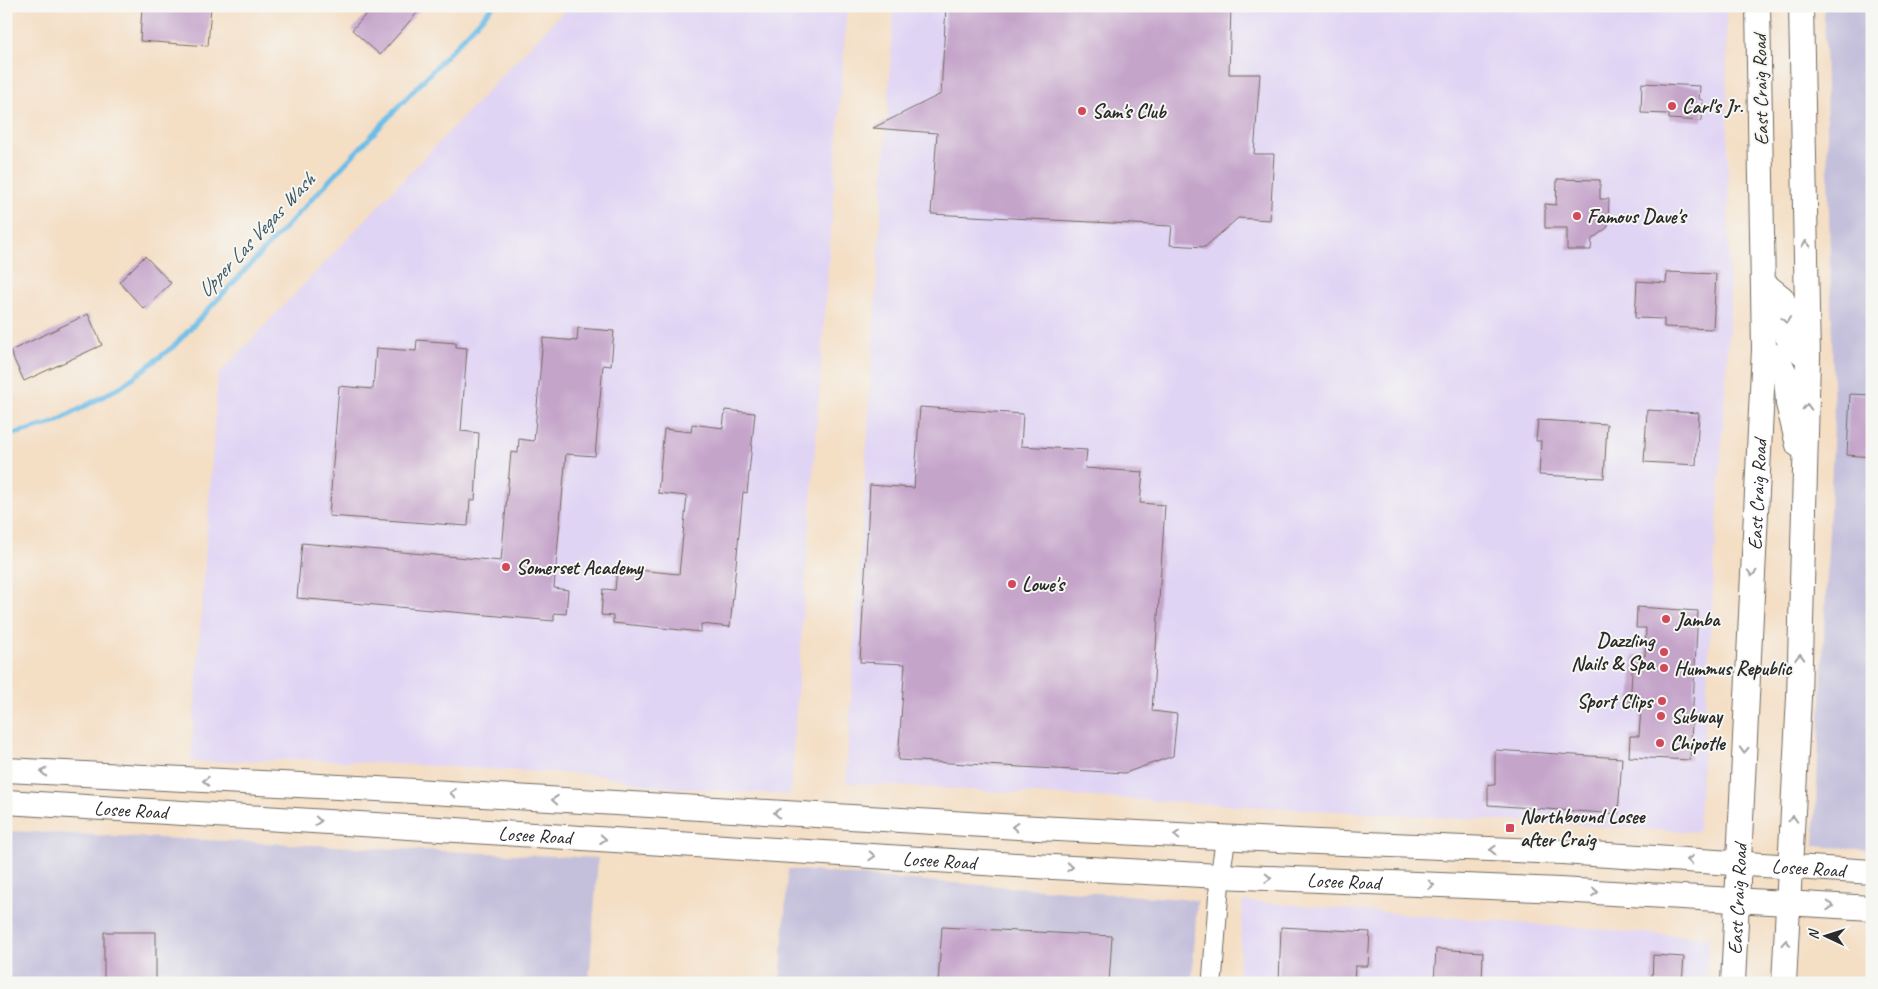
<svg xmlns="http://www.w3.org/2000/svg" width="1878" height="989" font-family="Caveat,sans-serif">
<rect width="100%" height="100%" fill="#f6f6f2"/>
<filter id="ink" filterUnits="userSpaceOnUse"><feTurbulence type="fractalNoise" baseFrequency=".02" numOctaves="2"/><feDisplacementMap in="SourceGraphic" scale="10" xChannelSelector="R" yChannelSelector="G"/><feConvolveMatrix kernelMatrix="1 2 1 2 8 2 1 2 1" color-interpolation-filters="sRGB"/></filter>
<filter id="wash" filterUnits="userSpaceOnUse"><feTurbulence type="fractalNoise" baseFrequency=".0096" numOctaves="4" result="noise"/><feDisplacementMap in="SourceGraphic" scale="20" xChannelSelector="R" yChannelSelector="G"/><feGaussianBlur stdDeviation="1.12" result="paint"/><feColorMatrix in="noise" values="0 0 0 0 0 0 0 0 0 0 0 0 0 0 0 0 0 1.4 0 .05"/><feComposite in="paint" operator="in"/></filter>
<g filter="url(#wash)">
<rect width="100%" height="100%" fill="#f4dec4"/>
<path fill="#e0d4f4" d="M 570,6 L 847,6 L 790,795 L 653,786 L 600,775 L 301,759 L 219,762 L 191,761 L 218,375 L 551,24 Z
M 894,6 L 1726,6 L 1730,312 L 1698,832 L 846,783 Z
M 1243,901 L 1709,938 L 1706,983 L 1238,983 Z"/>
<path fill="#c4c0db" d="M 1824,6 L 1872,6 L 1872,850 L 1814,846 L 1834,423 Z
M 6,831 L 598,858 L 589,983 L 6,983 Z
M 788,869 L 911,880 L 1197,900 L 1192,983 L 780,983 Z"/>
<g fill="none" stroke-linecap="round" stroke-linejoin="round">
<path stroke="#6cbde7" stroke-width="5" d="M 6,436 L 54,423 L 122,386 L 174,346 L 493,6"/>
</g>
<g id="blocks">
<path fill="#c5a4ca" d="M 142,6 L 211,6 L 208,46 L 140,41 Z
M 373,6 L 423,6 L 380,55 L 352,30 Z
M 946,6 L 1231,6 L 1229,74 L 1260,74 L 1254,154 L 1274,154 L 1270,220 L 1238,218 L 1205,247 L 1170,245 L 1172,226 L 931,214 L 937,133 L 873,128 L 941,94 Z
M 1642,83 L 1700,86 L 1699,99 L 1703,100 L 1702,121 L 1669,119 L 1669,114 L 1641,113 Z
M 1557,179 L 1600,180 L 1600,199 L 1609,199 L 1608,227 L 1592,239 L 1591,250 L 1567,250 L 1567,228 L 1545,228 L 1545,204 L 1556,205 Z
M 145,256 L 171,283 L 144,309 L 119,282 Z
M 1667,272 L 1716,274 L 1713,329 L 1664,327 L 1664,319 L 1635,318 L 1637,281 L 1666,283 Z
M 88,314 L 102,345 L 24,381 L 10,351 Z
M 578,328 L 614,331 L 611,366 L 603,365 L 595,456 L 566,454 L 554,588 L 568,590 L 566,614 L 554,613 L 554,621 L 297,598 L 302,543 L 501,561 L 511,452 L 518,453 L 519,439 L 534,441 L 543,338 L 577,341 Z
M 417,340 L 456,343 L 456,347 L 467,348 L 461,431 L 479,433 L 475,500 L 470,500 L 468,526 L 329,516 L 339,386 L 373,389 L 376,348 L 416,351 Z
M 1850,394 L 1872,395 L 1872,457 L 1847,455 Z
M 920,407 L 1023,414 L 1021,446 L 1087,450 L 1085,468 L 1143,472 L 1140,503 L 1165,505 L 1152,711 L 1177,714 L 1173,756 L 1125,773 L 898,760 L 905,664 L 860,662 L 870,485 L 914,488 Z
M 725,410 L 755,413 L 747,493 L 743,492 L 730,627 L 701,624 L 701,632 L 613,623 L 613,616 L 601,615 L 603,589 L 615,590 L 617,568 L 679,574 L 687,496 L 658,493 L 664,429 L 691,432 L 692,424 L 723,428 Z
M 1647,410 L 1699,413 L 1696,465 L 1644,462 Z
M 1538,420 L 1607,424 L 1604,478 L 1539,475 L 1541,441 L 1536,441 Z
M 1637,607 L 1698,611 L 1690,760 L 1629,757 L 1630,736 L 1639,736 L 1641,708 L 1630,708 L 1633,655 L 1645,656 L 1646,628 L 1636,628 Z
M 1495,750 L 1622,758 L 1618,814 L 1488,805 L 1488,784 L 1495,785 Z
M 942,927 L 1112,936 L 1109,983 L 938,983 Z
M 1281,927 L 1370,932 L 1368,966 L 1355,966 L 1354,983 L 1279,983 Z
M 104,932 L 156,932 L 156,983 L 104,983 Z
M 1436,949 L 1483,952 L 1482,983 L 1434,983 Z
M 1653,955 L 1684,957 L 1682,983 L 1652,983 Z"/>
</g>
</g>
<g filter="url(#ink)">
<use href="#blocks" fill-opacity="0" stroke="#716a61" stroke-width="1"/>
<g fill="none" stroke-linecap="round" stroke-linejoin="round">
<g stroke="#716a61" stroke-width="21">
<path id="minor" d="M 1212,983 L 1220,876 L 1226,837"/>
</g>
<g stroke="#716a61" stroke-width="26">
<g id="major">
<path d="M 1763,283 L 1782,298 L 1784,303 L 1787,336 L 1790,343 L 1808,358"/>
<path d="M 1764,349 L 1779,361 L 1786,375 L 1788,404 L 1798,445"/>
<path id="s1" d="M 6,770 L 397,790 L 1018,827 L 1318,842 L 1562,852 L 1872,872"/>
<path id="s2" d="M 6,802 L 1016,865 L 1220,876 L 1560,890 L 1872,908"/>
<path id="s3" d="M 1733,983 L 1764,349 L 1758,6"/>
<path d="M 1784,983 L 1799,697 L 1808,358 L 1801,6"/>
</g>
</g>
<use href="#minor" stroke="#fff" stroke-width="19"/>
<use href="#major" stroke="#fff" stroke-width="24"/>
</g>
<defs><path id="oneway-chevron" d="M-2-3.5L2.5 0L-2 3.5" fill="none" stroke-width="1.6" stroke-linecap="round" stroke-linejoin="round" transform="scale(1.25)"/></defs>
<g stroke="#a0a0a0">
<use href="#oneway-chevron" transform="translate(1806 244) rotate(-91)"/>
<use href="#oneway-chevron" transform="translate(1786 320) rotate(84)"/>
<use href="#oneway-chevron" transform="translate(1807 407) rotate(-89)"/>
<use href="#oneway-chevron" transform="translate(1752 573) rotate(93)"/>
<use href="#oneway-chevron" transform="translate(1800 657) rotate(-88)"/>
<use href="#oneway-chevron" transform="translate(1744 750) rotate(93)"/>
<use href="#oneway-chevron" transform="translate(44 772) rotate(-177)"/>
<use href="#oneway-chevron" transform="translate(206 781) rotate(-177)"/>
<use href="#oneway-chevron" transform="translate(453 793) rotate(-176)"/>
<use href="#oneway-chevron" transform="translate(555 800) rotate(-176)"/>
<use href="#oneway-chevron" transform="translate(777 813) rotate(-177)"/>
<use href="#oneway-chevron" transform="translate(1793 819) rotate(-87)"/>
<use href="#oneway-chevron" transform="translate(318 821) rotate(4)"/>
<use href="#oneway-chevron" transform="translate(1015 827) rotate(-177)"/>
<use href="#oneway-chevron" transform="translate(1177 835) rotate(-177)"/>
<use href="#oneway-chevron" transform="translate(603 839) rotate(4)"/>
<use href="#oneway-chevron" transform="translate(1493 850) rotate(-178)"/>
<use href="#oneway-chevron" transform="translate(872 856) rotate(3)"/>
<use href="#oneway-chevron" transform="translate(1690 860) rotate(-176)"/>
<use href="#oneway-chevron" transform="translate(1070 867) rotate(3)"/>
<use href="#oneway-chevron" transform="translate(1268 878) rotate(2)"/>
<use href="#oneway-chevron" transform="translate(1431 885) rotate(3)"/>
<use href="#oneway-chevron" transform="translate(1595 892) rotate(4)"/>
<use href="#oneway-chevron" transform="translate(1830 906) rotate(3)"/>
<use href="#oneway-chevron" transform="translate(1786 943) rotate(-86)"/>
</g>
</g>
<g fill="#d1495b" stroke="#f6f6f2" stroke-width="2">
<circle cx="1672" cy="106" r="5"/>
<circle cx="1082" cy="111" r="5"/>
<circle cx="1577" cy="216" r="5"/>
<circle cx="506" cy="567" r="5"/>
<circle cx="1012" cy="584" r="5"/>
<circle cx="1666" cy="619" r="5"/>
<circle cx="1664" cy="652" r="5"/>
<circle cx="1664" cy="668" r="5"/>
<circle cx="1662" cy="701" r="5"/>
<circle cx="1661" cy="716" r="5"/>
<circle cx="1660" cy="743" r="5"/>
<rect x="1505" y="823" width="10" height="10" rx="2.5"/>
</g>
<g text-anchor="middle" stroke-width="4" stroke-linejoin="round" paint-order="stroke">
<g font-size="20" fill="#2b2b2b" stroke="#f6f6f2">
<text transform="translate(1760 90) rotate(-91)" y="7">East Craig Road</text>
<text dy="7" stroke="none"><textPath href="#s3" startOffset="489">East Craig Road</textPath></text>
<text dy="7" stroke="none"><textPath href="#s2" startOffset="125">Losee Road</textPath></text>
<text dy="7" stroke="none"><textPath href="#s2" startOffset="530">Losee Road</textPath></text>
<text dy="7" stroke="none"><textPath href="#s2" startOffset="935">Losee Road</textPath></text>
<text dy="7" stroke="none"><textPath href="#s1" startOffset="1805">Losee Road</textPath></text>
<text dy="7" stroke="none"><textPath href="#s2" startOffset="1340">Losee Road</textPath></text>
<text dy="7" stroke="none"><textPath href="#s3" startOffset="84">East Craig Road</textPath></text>
</g>
<g font-size="20" font-weight="bold" fill="#2b2b2b" stroke="#f6f6f2" text-anchor="start">
<text x="1682" y="113">Carl's Jr.</text>
<text x="1092" y="118">Sam's Club</text>
<text x="1587" y="223">Famous Dave's</text>
<text x="516" y="574">Somerset Academy</text>
<text x="1022" y="591">Lowe's</text>
<text x="1676" y="626">Jamba</text>
<text x="1654" y="647" text-anchor="end">Dazzling<tspan x="1654" dy="23">Nails &amp; Spa</tspan></text>
<text x="1674" y="675">Hummus Republic</text>
<text x="1652" y="708" text-anchor="end">Sport Clips</text>
<text x="1671" y="723">Subway</text>
<text x="1670" y="750">Chipotle</text>
<text x="1520" y="823">Northbound Losee<tspan x="1520" dy="23">after Craig</tspan></text>
</g>
<g font-size="21" font-style="italic" fill="#3e5763" stroke="#f6f6f2">
<text transform="translate(256 235) rotate(-47)" y="7">Upper Las Vegas Wash</text>
</g>
</g>
<rect width="1878" height="989" fill="none" stroke="#f6f6f2" stroke-width="25"/>
<g transform="translate(1826 936) rotate(274)" stroke="#f6f6f2" stroke-width="4" paint-order="stroke">
<path d="M0-4L9 19L0 12L-9 19Z" fill="#2b2b2b"/>
<text y="-8" font-size="14" font-weight="bold" text-anchor="middle" fill="#2b2b2b">N</text>
</g>
</svg>
